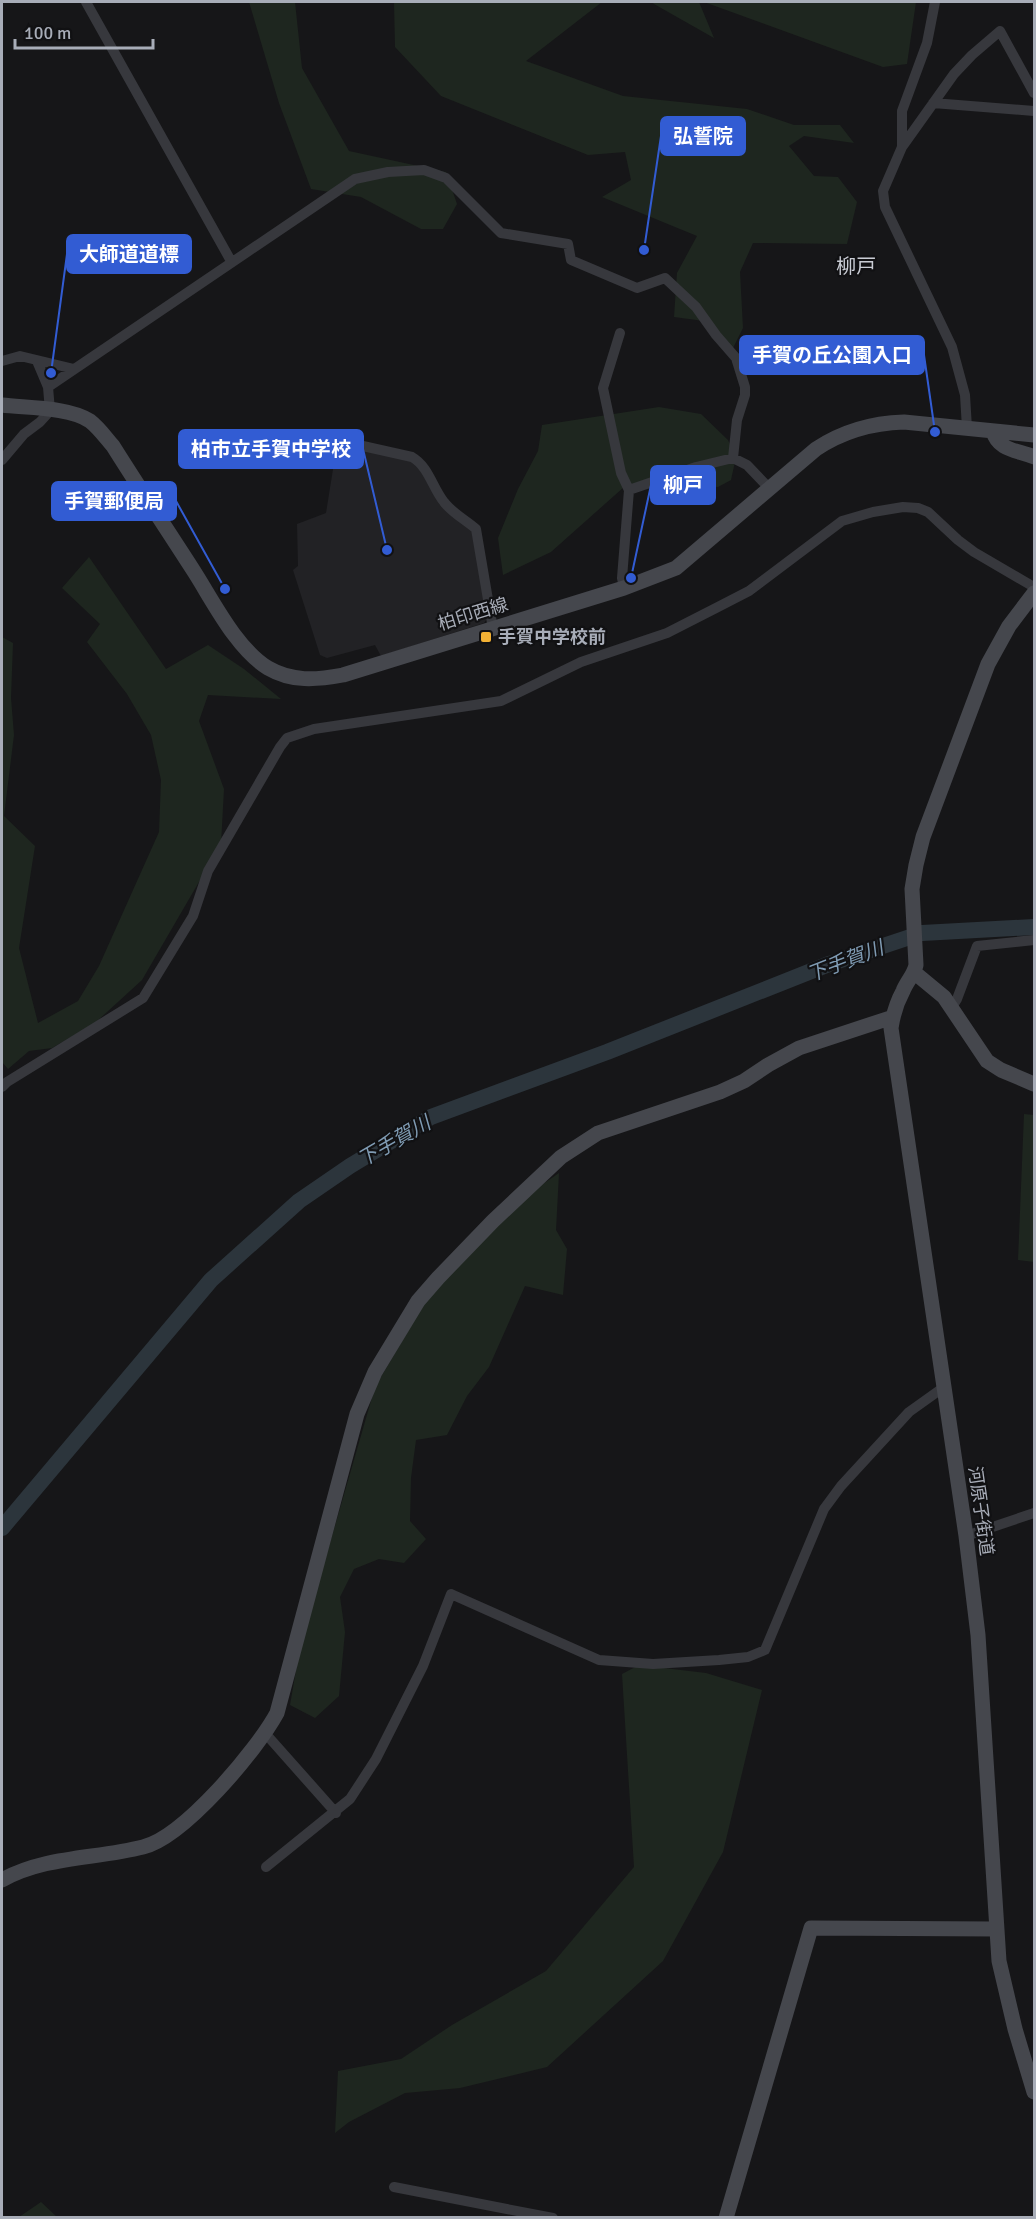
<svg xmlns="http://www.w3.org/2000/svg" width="1036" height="2219" font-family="Signika,'Noto Sans JP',sans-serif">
<rect width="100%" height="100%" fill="#161618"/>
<path fill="#222225" d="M 346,446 L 414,461 L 471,527 L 488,617 L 484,623 L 381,656 L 375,645 L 327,658 L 320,655 L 293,570 L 298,566 L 297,524 L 326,513 L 334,463 L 340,448 Z"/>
<path fill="#1e261f" d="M 249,2 L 295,2 L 302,68 L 349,151 L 446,172 L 457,204 L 443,229 L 421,229 L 361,197 L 311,189 L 279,103 Z
M 394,2 L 602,2 L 526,61 L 623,96 L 747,109 L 794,125 L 840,125 L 854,143 L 804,136 L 789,146 L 814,176 L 838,177 L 857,202 L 847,244 L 753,243 L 740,272 L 743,328 L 733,348 L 704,321 L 674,317 L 677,273 L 697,236 L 602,197 L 631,180 L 625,152 L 588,155 L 441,96 L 395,47 Z
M 652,2 L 699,2 L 714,38 L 654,4 Z
M 704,2 L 916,2 L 907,64 L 883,67 Z
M 659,407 L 701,414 L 728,440 L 736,457 L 731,480 L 718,487 L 674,485 L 624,487 L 551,552 L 503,575 L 498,538 L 518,489 L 538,451 L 542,425 Z
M 89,557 L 166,669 L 208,645 L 244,669 L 281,699 L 208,695 L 199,721 L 224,789 L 221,844 L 142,980 L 95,1023 L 52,1048 L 29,1051 L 8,1069 L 2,1062 L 2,637 L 13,643 L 11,698 L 14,735 L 4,816 L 35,846 L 19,948 L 38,1023 L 78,1001 L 99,966 L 159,832 L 161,780 L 151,735 L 127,694 L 87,642 L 100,624 L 62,588 Z
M 1024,1114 L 1034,1115 L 1034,1262 L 1018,1260 Z
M 559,1173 L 556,1230 L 567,1249 L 563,1295 L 525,1286 L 489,1367 L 467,1396 L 447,1435 L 416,1440 L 411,1478 L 410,1521 L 426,1539 L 404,1563 L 379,1559 L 354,1569 L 340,1597 L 345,1632 L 339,1696 L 315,1718 L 290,1705 L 300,1647 L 375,1387 L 427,1299 L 502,1220 L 540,1186 Z
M 639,1665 L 706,1673 L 762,1690 L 723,1852 L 663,1961 L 547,2067 L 460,2088 L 405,2093 L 349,2122 L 335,2133 L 338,2071 L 401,2059 L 452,2025 L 546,1971 L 634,1867 L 622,1674 Z
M 41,2202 L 57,2217 L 19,2217 Z"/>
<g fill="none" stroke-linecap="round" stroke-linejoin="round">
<path stroke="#2c353c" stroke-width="16" d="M 922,933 L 1034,927
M 2,1528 L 211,1280 L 299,1201 L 350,1166 L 431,1117 L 607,1052 L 829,964 L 910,937"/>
<path stroke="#37383d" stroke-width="10" d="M 86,2 L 231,261
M 935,2 L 927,43 L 902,111 L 902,147 L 883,191 L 885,207 L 952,347 L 965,395 L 967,428
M 933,103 L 1034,111
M 902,147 L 954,74 L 972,55 L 1000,31 L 1034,93
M 620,333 L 603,388 L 621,473 L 629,490 L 622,578 L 624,588
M 2,361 L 20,356 L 74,369
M 48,387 L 355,179 L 388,172 L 424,170 L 446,178 L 501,233 L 568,244 L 571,260 L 637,288 L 665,278 L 696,307 L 716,335 L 736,358 L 745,387 L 745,395 L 737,420 L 733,458 L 747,465 L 768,487
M 337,447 L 345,442 L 412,457 C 429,467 432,487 444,502 C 452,513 466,520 476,529 L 493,629
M 2,460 L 24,434 L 40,422 L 50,411 L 48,387 L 37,361
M 629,490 L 696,467 L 733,458
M 952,1007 L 957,999 L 977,946 L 1034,940
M 2,1087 L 7,1082 L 143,998 L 193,916 L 208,871 L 280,747 L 287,738 L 314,729 L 501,701 L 581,662 L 667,633 L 716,608 L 749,591 L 842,521 L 873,512 L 903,507 L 918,508 L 928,512 L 958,540 L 974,552 L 1034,587
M 966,1536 L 1034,1513
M 265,1733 L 336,1813
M 266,1867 L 350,1799 L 376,1759 L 423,1666 L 451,1594 L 599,1660 L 653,1664 L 719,1660 L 748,1657 L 765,1650 L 824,1509 L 841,1486 L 909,1412 L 944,1387
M 394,2187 L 553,2218"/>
<path stroke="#45474d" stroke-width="15" d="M 2,405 C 26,408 70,407 90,421 C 99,428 106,438 113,446 C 140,489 168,531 195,573 C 214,603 237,649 268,668 C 292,682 316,680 343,675 L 624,588 L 676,568 L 816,449 C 843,431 871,423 904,422 L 1034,435
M 993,431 C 998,451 1018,450 1034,457
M 1034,593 L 1009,626 L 988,664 L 923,837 L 916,865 L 912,889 L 916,965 C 914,975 907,981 903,991 C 897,1002 893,1015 891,1028 L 966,1536 L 978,1635 L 999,1961 L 1015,2029 L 1034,2092
M 915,973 L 944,997 L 987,1061 L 1001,1070 L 1034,1084
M 2,1880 C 45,1856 96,1859 143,1847 C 184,1837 257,1750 277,1713 L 357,1414 L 375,1372 L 418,1301 L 438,1278 L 493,1221 L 561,1157 L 598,1133 L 720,1092 L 744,1081 L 768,1065 L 799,1048 L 893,1017
M 726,2218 L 811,1928 L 996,1929"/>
</g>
<rect fill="#f2b134" stroke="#111113" stroke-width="2" x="480" y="631" width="12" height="12" rx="3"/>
<g text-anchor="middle" stroke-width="4.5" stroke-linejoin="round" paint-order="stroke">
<g font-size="18" fill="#a8adb8" stroke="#111113">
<text transform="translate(473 614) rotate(-17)" y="6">柏印西線</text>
<text transform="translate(981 1511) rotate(82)" y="6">河原子街道</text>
</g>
<g font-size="18" font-weight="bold" fill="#a8adb8" stroke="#111113" text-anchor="start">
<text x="498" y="643">手賀中学校前</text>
</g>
<g font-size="20" fill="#c9ccd4" stroke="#111113">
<text x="856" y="273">柳戸</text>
</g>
<g font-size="20" font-style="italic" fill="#7f9bb3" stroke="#111113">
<text transform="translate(845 961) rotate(-21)" y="7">下手賀川</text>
<text transform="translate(394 1141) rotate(-30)" y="7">下手賀川</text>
</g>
</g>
<path fill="none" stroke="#325cd3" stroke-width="2" d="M644 250L661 136M51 373L67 254M935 432L924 355M387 550L363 449M631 578L651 485M225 589L176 501"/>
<g fill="#325cd3" stroke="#111113" stroke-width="2">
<circle cx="644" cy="250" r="6"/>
<circle cx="51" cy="373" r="6"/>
<circle cx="935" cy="432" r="6"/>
<circle cx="387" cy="550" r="6"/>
<circle cx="631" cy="578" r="6"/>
<circle cx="225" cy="589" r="6"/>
</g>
<g fill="#325cd3" stroke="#325cd3" stroke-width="2">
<rect x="661" y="117" width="84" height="38" rx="6"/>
<rect x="67" y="235" width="124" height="38" rx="6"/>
<rect x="740" y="336" width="184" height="38" rx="6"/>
<rect x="179" y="430" width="184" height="38" rx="6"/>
<rect x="651" y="466" width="64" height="38" rx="6"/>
<rect x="52" y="482" width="124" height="38" rx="6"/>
</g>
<g font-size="20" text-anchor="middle" font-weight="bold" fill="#fff">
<text x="703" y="143">弘誓院</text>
<text x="129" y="261">大師道道標</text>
<text x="832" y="362">手賀の丘公園入口</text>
<text x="271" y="456">柏市立手賀中学校</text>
<text x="683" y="492">柳戸</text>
<text x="114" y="508">手賀郵便局</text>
</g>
<rect width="1036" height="2219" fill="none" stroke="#a8adb8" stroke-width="6"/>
<path d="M15 39v9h138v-9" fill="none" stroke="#a8adb8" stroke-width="3"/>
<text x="24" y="39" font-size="18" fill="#a8adb8" stroke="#111113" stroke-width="4.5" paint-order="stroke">100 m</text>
</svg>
